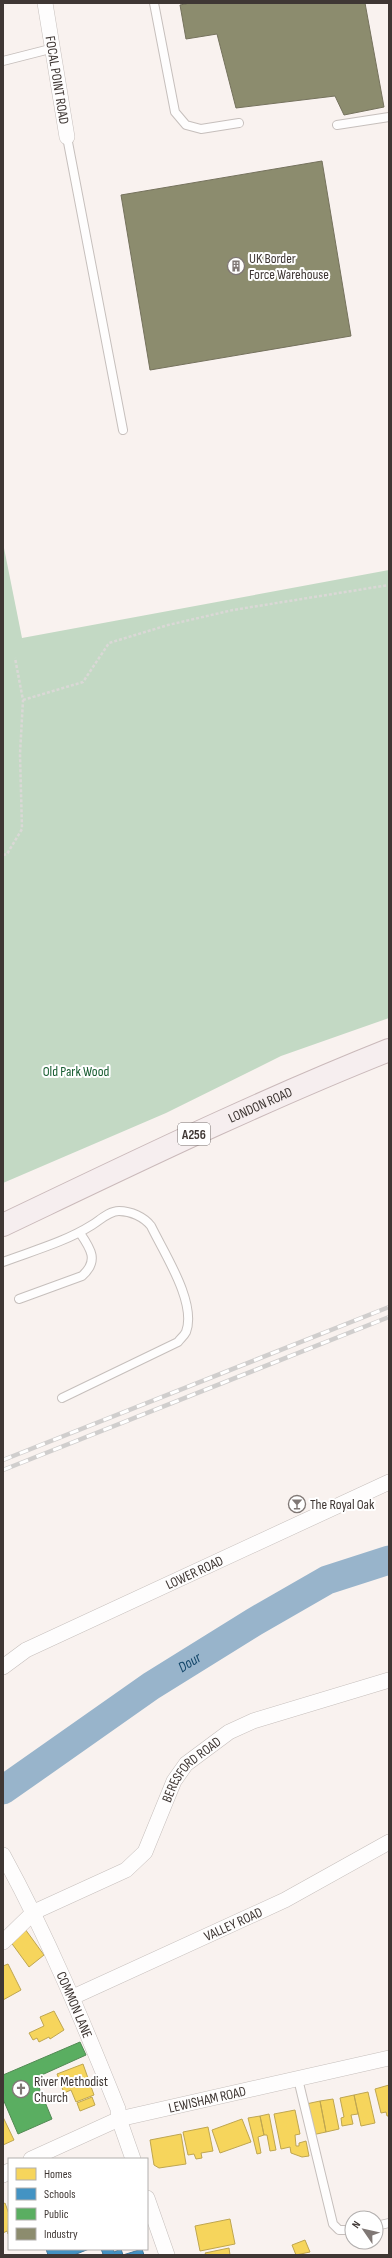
<svg xmlns="http://www.w3.org/2000/svg" width="392" height="2258" font-family="'Sofia Sans Condensed',sans-serif">
<rect width="100%" height="100%" fill="#f9f2ef"/>
<path fill="#c3d9c4" d="M 3,543 L 22,638 L 389,570 L 389,1018 L 281,1056 L 166,1113 L 3,1183 Z"/>
<path fill="#f6d55c" stroke="#bfa650" d="M 25,1929 L 44,1955 L 29,1967 L 10,1941 Z
M 8,1964 L 21,1990 L 3,2000 L 3,1966 Z
M 54,2011 L 64,2030 L 50,2039 L 49,2037 L 39,2042 L 37,2038 L 33,2040 L 29,2033 L 44,2026 L 40,2017 Z
M 83,2064 L 94,2095 L 76,2102 L 71,2090 L 64,2093 L 57,2074 Z
M 389,2085 L 389,2116 L 387,2116 L 386,2112 L 381,2113 L 375,2089 Z
M 368,2092 L 375,2123 L 361,2126 L 354,2095 Z
M 354,2095 L 358,2114 L 351,2115 L 353,2124 L 342,2126 L 341,2118 L 344,2117 L 340,2098 Z
M 92,2097 L 95,2105 L 80,2111 L 77,2103 Z
M 333,2099 L 339,2129 L 326,2132 L 320,2101 Z
M 320,2101 L 326,2132 L 312,2135 L 306,2104 Z
M 295,2110 L 300,2134 L 295,2135 L 296,2146 L 299,2146 L 299,2143 L 306,2141 L 309,2156 L 302,2157 L 291,2153 L 290,2147 L 281,2149 L 274,2114 Z
M 269,2114 L 276,2150 L 270,2151 L 267,2135 L 264,2135 L 260,2116 Z
M 260,2116 L 264,2135 L 258,2137 L 261,2153 L 257,2154 L 248,2118 Z
M 3,2117 L 14,2140 L 3,2145 Z
M 242,2119 L 251,2142 L 220,2153 L 212,2130 Z
M 208,2127 L 213,2151 L 201,2153 L 202,2158 L 196,2159 L 194,2154 L 188,2155 L 183,2132 Z
M 181,2134 L 186,2164 L 159,2168 L 154,2165 L 150,2140 Z
M 5,2203 L 9,2214 L 8,2234 L 7,2231 L 3,2233 L 3,2204 Z
M 230,2219 L 235,2244 L 200,2251 L 195,2226 Z
M 305,2240 L 310,2252 L 296,2255 L 292,2245 Z
M 229,2248 L 230,2255 L 206,2255 L 205,2253 Z"/>
<path fill="#4393c3" stroke="#427798" d="M 46,2249 L 89,2249 L 74,2255 L 48,2255 Z
M 101,2249 L 113,2249 L 114,2252 L 121,2249 L 123,2255 L 142,2249 L 144,2255 L 100,2255 L 103,2254 Z"/>
<path fill="#5aae61" stroke="#528a54" d="M 80,2042 L 86,2055 L 35,2078 L 52,2119 L 18,2134 L 3,2099 L 3,2075 Z"/>
<path fill="#8c8c6e" stroke="#75725d" d="M 190,3 L 365,3 L 384,107 L 344,115 L 335,96 L 236,108 L 217,34 L 186,39 L 180,5 Z
M 322,161 L 351,336 L 150,370 L 121,195 Z"/>
<g fill="none" stroke-linecap="round" stroke-linejoin="round">
<path stroke="#98b4cb" stroke-width="29" id="s1" d="M 3,1790 L 151,1686 L 254,1622 L 327,1580 L 389,1560"/>
<g stroke="#c6bfbc" stroke-width="10">
<path id="service" d="M 154,3 L 175,112 L 186,125 L 201,129 L 239,123
M 3,61 L 54,48
M 337,125 L 389,117
M 67,137 L 123,430
M 3,1262 C 32,1251 65,1242 92,1225 C 100,1220 109,1211 119,1211 C 131,1211 144,1217 151,1226 C 164,1253 197,1303 186,1332 C 184,1336 180,1339 178,1342 L 62,1398
M 19,1299 L 82,1276 C 99,1261 91,1249 80,1233
M 298,2079 L 333,2224 L 339,2230 L 352,2230
M 376,2226 L 389,2223"/>
</g>
<g stroke="#c6bfbc" stroke-width="16">
<g id="minor">
<path id="s2" d="M 45,3 L 67,137"/>
<path id="s3" d="M 3,1667 L 26,1650 L 389,1482"/>
<path id="s4" d="M 3,1855 C 48,1937 83,2022 118,2109 L 119,2119 L 133,2159"/>
<path id="s5" d="M 3,1942 L 34,1912 L 126,1870 L 145,1852 L 174,1781 L 186,1764 L 229,1732 L 253,1721 L 389,1680"/>
<path id="s6" d="M 73,1997 L 285,1900 L 389,1842"/>
<path id="s7" d="M 31,2159 L 119,2119 L 389,2058"/>
<path d="M 3,2175 L 9,2171"/>
<path d="M 147,2198 L 167,2255"/>
</g>
</g>
<g stroke="#cab9ba" stroke-width="24">
<g id="primary">
<path id="s8" d="M 3,1225 C 131,1164 258,1102 389,1050"/>
</g>
</g>
<path stroke="#dad8d6" stroke-width="2.5" stroke-dasharray="3 2" stroke-linecap="butt" d="M 23,700 L 83,682 L 109,643 L 168,625 L 233,610 L 389,585
M 3,855 L 7,854 L 22,829 L 20,754 L 23,700 L 15,658"/>
<use href="#service" stroke="#fefdfd" stroke-width="8"/>
<use href="#minor" stroke="#fefdfd" stroke-width="15"/>
<use href="#primary" stroke="#f6eeef" stroke-width="22"/>
<g stroke="#d0cecd" stroke-width="4.5">
<path id="rail" d="M 3,1460 L 389,1307
M 3,1470 L 389,1317"/>
</g>
<use href="#rail" stroke="#fff" stroke-width="3" stroke-dasharray="9" stroke-linecap="butt"/>
</g>
<defs>
<g id="building-ring" transform="scale(0.9)"><circle r="9.5" fill="#fff" stroke="#807875" stroke-width="1.5"/><path d="M-4-6H4V6H1V3H-1V6H-4ZM-2.5-4.3h1.7v1.8h-1.7ZM.8-4.3h1.7v1.8H.8ZM-2.5-1h1.7V.8h-1.7ZM.8-1h1.7V.8H.8Z" fill="#807875"/></g>
<g id="bar-ring" transform="scale(0.9)"><circle r="9.5" fill="#fff" stroke="#807875" stroke-width="1.5"/><path d="M-6-5H6L.8 .8V4.5H3.5V6h-7V4.5H-.8V.8Z" fill="#807875"/></g>
<g id="church-ring" transform="scale(0.9)"><circle r="9.5" fill="#fff" stroke="#807875" stroke-width="1.5"/><path d="M-1.2-6h2.4v3.5h3.3v2.4h-3.3V6h-2.4V-.1h-3.3v-2.4h3.3Z" fill="#807875"/></g>
</defs>
<g fill-rule="evenodd">
<use href="#building-ring" x="236" y="266"/>
<use href="#bar-ring" x="297" y="1504"/>
<use href="#church-ring" x="21" y="2089"/>
</g>
<g text-anchor="middle" stroke-width="4" stroke-linejoin="round" paint-order="stroke">
<rect fill="#fff" stroke="#797371" stroke-width="1" x="178" y="1123" width="32" height="22" rx="3"/>
<g font-size="13" font-weight="bold" fill="#3f3734">
<text x="194" y="1139">A256</text>
</g>
<g font-size="14" fill="#3f3734" stroke="#fff">
<text dy="5" stroke="none"><textPath href="#s2" startOffset="78">FOCAL POINT ROAD</textPath></text>
<text dy="5" stroke="none"><textPath href="#s8" startOffset="284">LONDON ROAD</textPath></text>
<text dy="5" stroke="none"><textPath href="#s3" startOffset="214">LOWER ROAD</textPath></text>
<text dy="5" stroke="none"><textPath href="#s5" startOffset="267">BERESFORD ROAD</textPath></text>
<text dy="5" stroke="none"><textPath href="#s6" startOffset="176">VALLEY ROAD</textPath></text>
<text dy="5" stroke="none"><textPath href="#s4" startOffset="166">COMMON LANE</textPath></text>
<text dy="5" stroke="none"><textPath href="#s7" startOffset="187">LEWISHAM ROAD</textPath></text>
</g>
<g font-size="14" fill="#3f3734" stroke="#fff" text-anchor="start">
<text x="249" y="263">UK Border<tspan x="249" dy="16">Force Warehouse</tspan></text>
<text x="310" y="1509">The Royal Oak</text>
<text x="34" y="2086">River Methodist<tspan x="34" dy="16">Church</tspan></text>
</g>
<g font-size="14" fill="#155b2f" stroke="#fff">
<text x="76" y="1076">Old Park Wood</text>
</g>
<g font-size="15" font-style="italic" fill="#13476a" stroke="#fff">
<text dy="5" stroke="none"><textPath href="#s1" startOffset="226">Dour</textPath></text>
</g>
</g>
<rect width="392" height="2258" fill="none" stroke="#3f3734" stroke-width="8"/>
<rect x="8" y="2158" width="140" height="92" fill="#ffffff" stroke="#b2afae"/>
<rect x="16" y="2168" width="20" height="12" fill="#f6d55c" stroke="#b2afae"/>
<text x="44" y="2178" font-size="12" fill="#3f3734">Homes</text>
<rect x="16" y="2188" width="20" height="12" fill="#4393c3" stroke="#b2afae"/>
<text x="44" y="2198" font-size="12" fill="#3f3734">Schools</text>
<rect x="16" y="2208" width="20" height="12" fill="#5aae61" stroke="#b2afae"/>
<text x="44" y="2218" font-size="12" fill="#3f3734">Public</text>
<rect x="16" y="2228" width="20" height="12" fill="#8c8c6e" stroke="#b2afae"/>
<text x="44" y="2238" font-size="12" fill="#3f3734">Industry</text>
<g transform="translate(364 2230) rotate(304)"><circle r="19" fill="#ffffff" stroke="#b2afae"/>
<path d="M0-3L7 15L0 10L-7 15Z" fill="#807875"/>
<text y="-6" font-size="11" font-weight="bold" text-anchor="middle" fill="#3f3734">N</text>
</g>
</svg>
